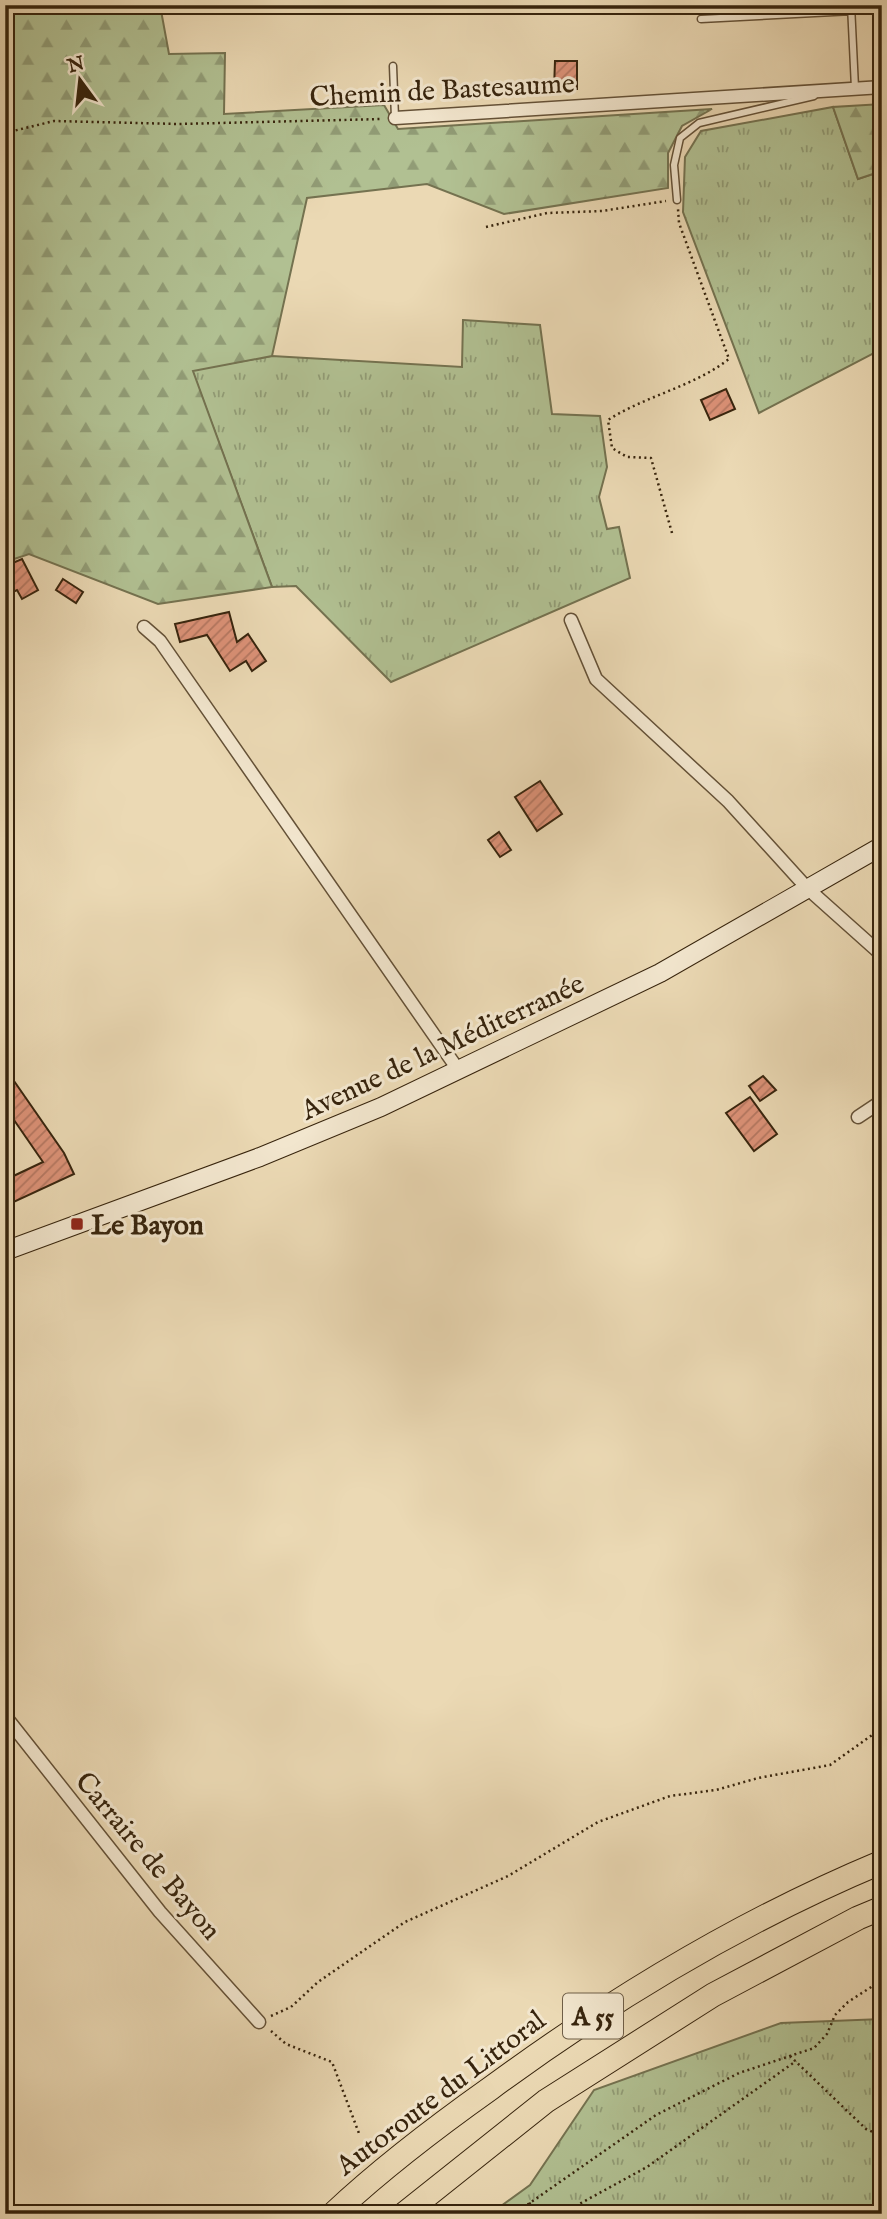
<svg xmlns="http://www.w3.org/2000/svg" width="887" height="2219" font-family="'IM FELL English',serif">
<defs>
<pattern id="grass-tufts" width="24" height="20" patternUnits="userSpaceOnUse" patternTransform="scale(1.75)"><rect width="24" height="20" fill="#b1c092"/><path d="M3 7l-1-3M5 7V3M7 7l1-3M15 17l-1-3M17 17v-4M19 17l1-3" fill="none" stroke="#919c76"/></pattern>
<pattern id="forest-firs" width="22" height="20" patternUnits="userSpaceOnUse" patternTransform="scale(1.75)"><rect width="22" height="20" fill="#b1c092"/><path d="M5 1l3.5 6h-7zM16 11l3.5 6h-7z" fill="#919c76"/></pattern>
<pattern id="building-hatch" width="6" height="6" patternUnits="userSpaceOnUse" patternTransform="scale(1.75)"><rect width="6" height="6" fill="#dd9278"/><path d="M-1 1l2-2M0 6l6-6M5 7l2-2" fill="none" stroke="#b47761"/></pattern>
</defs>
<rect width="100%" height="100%" fill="#ebd9b4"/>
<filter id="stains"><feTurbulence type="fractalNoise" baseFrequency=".00286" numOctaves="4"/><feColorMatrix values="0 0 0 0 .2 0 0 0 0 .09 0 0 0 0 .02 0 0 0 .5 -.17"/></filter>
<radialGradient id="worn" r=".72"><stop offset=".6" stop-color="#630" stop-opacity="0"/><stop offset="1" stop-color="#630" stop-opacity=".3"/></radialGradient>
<path fill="url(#grass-tufts)" stroke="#747250" stroke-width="2" d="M 833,107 L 858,179 L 882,171 L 882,349 L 759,413 L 683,212 L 685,157 L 701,131 Z
M 463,320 L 540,325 L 552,414 L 600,416 L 607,467 L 599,497 L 607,529 L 619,527 L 630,578 L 391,682 L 296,586 L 272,587 L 192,370 L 272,356 L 462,367 Z
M 882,2019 L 882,2214 L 490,2214 L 530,2185 L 594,2090 L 781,2023 Z"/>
<path fill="url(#forest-firs)" stroke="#747250" stroke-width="2" d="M 5,5 L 160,5 L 169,54 L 225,53 L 224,114 L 384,105 L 398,129 L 712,109 L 682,126 L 668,153 L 668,188 L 504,214 L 427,184 L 307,198 L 272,356 L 193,371 L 272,587 L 158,604 L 29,554 L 5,562 Z
M 882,104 L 882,171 L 858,179 L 833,107 Z"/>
<path fill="url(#building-hatch)" stroke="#37240d" stroke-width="2" d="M 555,61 L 577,61 L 577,89 L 554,89 Z
M 726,389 L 735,409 L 710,420 L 701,400 Z
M 22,559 L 38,590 L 22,599 L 17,590 L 5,596 L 5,579 L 10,577 L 8,572 L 12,570 L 10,564 Z
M 63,579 L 83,592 L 76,603 L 56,590 Z
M 229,612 L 237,642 L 248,634 L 266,661 L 252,671 L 246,661 L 230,671 L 207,635 L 180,642 L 175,624 Z
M 540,781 L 562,814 L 537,831 L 515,797 Z
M 499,832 L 511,850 L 500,857 L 488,840 Z
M 5,1068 L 64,1153 L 74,1174 L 5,1206 L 5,1180 L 43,1162 L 5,1107 Z
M 763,1076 L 776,1090 L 760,1101 L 749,1086 Z
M 750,1097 L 777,1134 L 754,1151 L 726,1113 Z"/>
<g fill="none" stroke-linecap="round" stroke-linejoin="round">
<g stroke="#645137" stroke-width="9">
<path id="lane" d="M 851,5 L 855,88
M 701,19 L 853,11
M 393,66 L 395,118
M 677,200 L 674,165 L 680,138 L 699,123 L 814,96"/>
</g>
<g stroke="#645137" stroke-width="15">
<path id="street" d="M 395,118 L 882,87
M 571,620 L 596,679 L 728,801 L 807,888 L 882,955
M 144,627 L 160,641 L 459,1071
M 858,1117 L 882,1101
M 5,1716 L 160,1912 L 259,2022"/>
</g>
<g stroke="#37240d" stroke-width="20">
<path id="secondary" d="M 5,1251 L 260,1157 L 381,1107 L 660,973 L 882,846"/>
</g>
<g stroke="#37240d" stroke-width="25">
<path id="highway" d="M 333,2214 C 382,2168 436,2127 491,2088 C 612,1999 743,1920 882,1862
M 404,2214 L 546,2101 L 713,1995 L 858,1918 L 882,1908"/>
</g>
<path stroke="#37240d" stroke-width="2.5" stroke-dasharray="2 3.5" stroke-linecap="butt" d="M 5,133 L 54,121 L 179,124 L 382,119
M 486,227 L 547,213 L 602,211 L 666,201
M 672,533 L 651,458 L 627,457 L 612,448 L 608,420 C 647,395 693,387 729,359 L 679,223 L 678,209
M 271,2016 L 291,2007 L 318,1982 L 405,1922 L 508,1876 L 598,1822 L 670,1796 L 716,1790 L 758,1778 L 830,1765 L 882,1728
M 271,2031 L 286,2044 L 332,2062 L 360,2136
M 790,2056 L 866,2129 L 882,2136
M 529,2203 L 546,2214
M 514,2214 L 656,2115 L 739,2073 L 814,2048 L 827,2034 L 835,2015 L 848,2002 L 882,1980
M 561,2214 L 647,2167 L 796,2061
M 627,2214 L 656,2214"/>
<use href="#lane" stroke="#f2e6ce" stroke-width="6"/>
<use href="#street" stroke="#f2e6ce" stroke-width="12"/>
<use href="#secondary" stroke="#f2e6ce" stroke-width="18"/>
<use href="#highway" stroke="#ebd9b4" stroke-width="23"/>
</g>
<rect fill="#8f2418" stroke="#f2e6ce" stroke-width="2.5" x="70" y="1217" width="14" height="14" rx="3.5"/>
<g text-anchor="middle" stroke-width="6" stroke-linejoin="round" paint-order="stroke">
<rect fill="#f2e6ce" stroke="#6f5e47" stroke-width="2" x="563" y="1993.5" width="60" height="45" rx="5"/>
<g font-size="26" font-weight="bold" fill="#37240d">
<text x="593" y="2025">A 55</text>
</g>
<g font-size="28" fill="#37240d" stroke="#f2e6ce">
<text transform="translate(442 89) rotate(-3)" y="10">Chemin de Bastesaume</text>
<text transform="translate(442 1046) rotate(-25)" y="10">Avenue de la Méditerranée</text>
<text transform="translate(149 1855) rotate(50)" y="10">Carraire de Bayon</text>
<text transform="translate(440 2092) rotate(-37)" y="10">Autoroute du Littoral</text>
</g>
<g font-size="28" font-weight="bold" fill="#37240d" stroke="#f2e6ce" text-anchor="start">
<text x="91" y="1234">Le Bayon</text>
</g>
</g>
<rect width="887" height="2219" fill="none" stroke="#ebd9b4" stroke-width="28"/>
<rect x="7" y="7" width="873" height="2205" fill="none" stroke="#37240d" stroke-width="3.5"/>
<rect x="14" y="14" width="859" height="2191" fill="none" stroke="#37240d" stroke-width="2"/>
<g transform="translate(80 80) rotate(345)" stroke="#f2e6ce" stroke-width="5" paint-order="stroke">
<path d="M0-5L12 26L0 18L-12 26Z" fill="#37240d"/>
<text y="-10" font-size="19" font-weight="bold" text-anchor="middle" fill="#37240d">N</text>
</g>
<rect width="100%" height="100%" filter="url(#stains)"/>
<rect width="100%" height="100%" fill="url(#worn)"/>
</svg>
